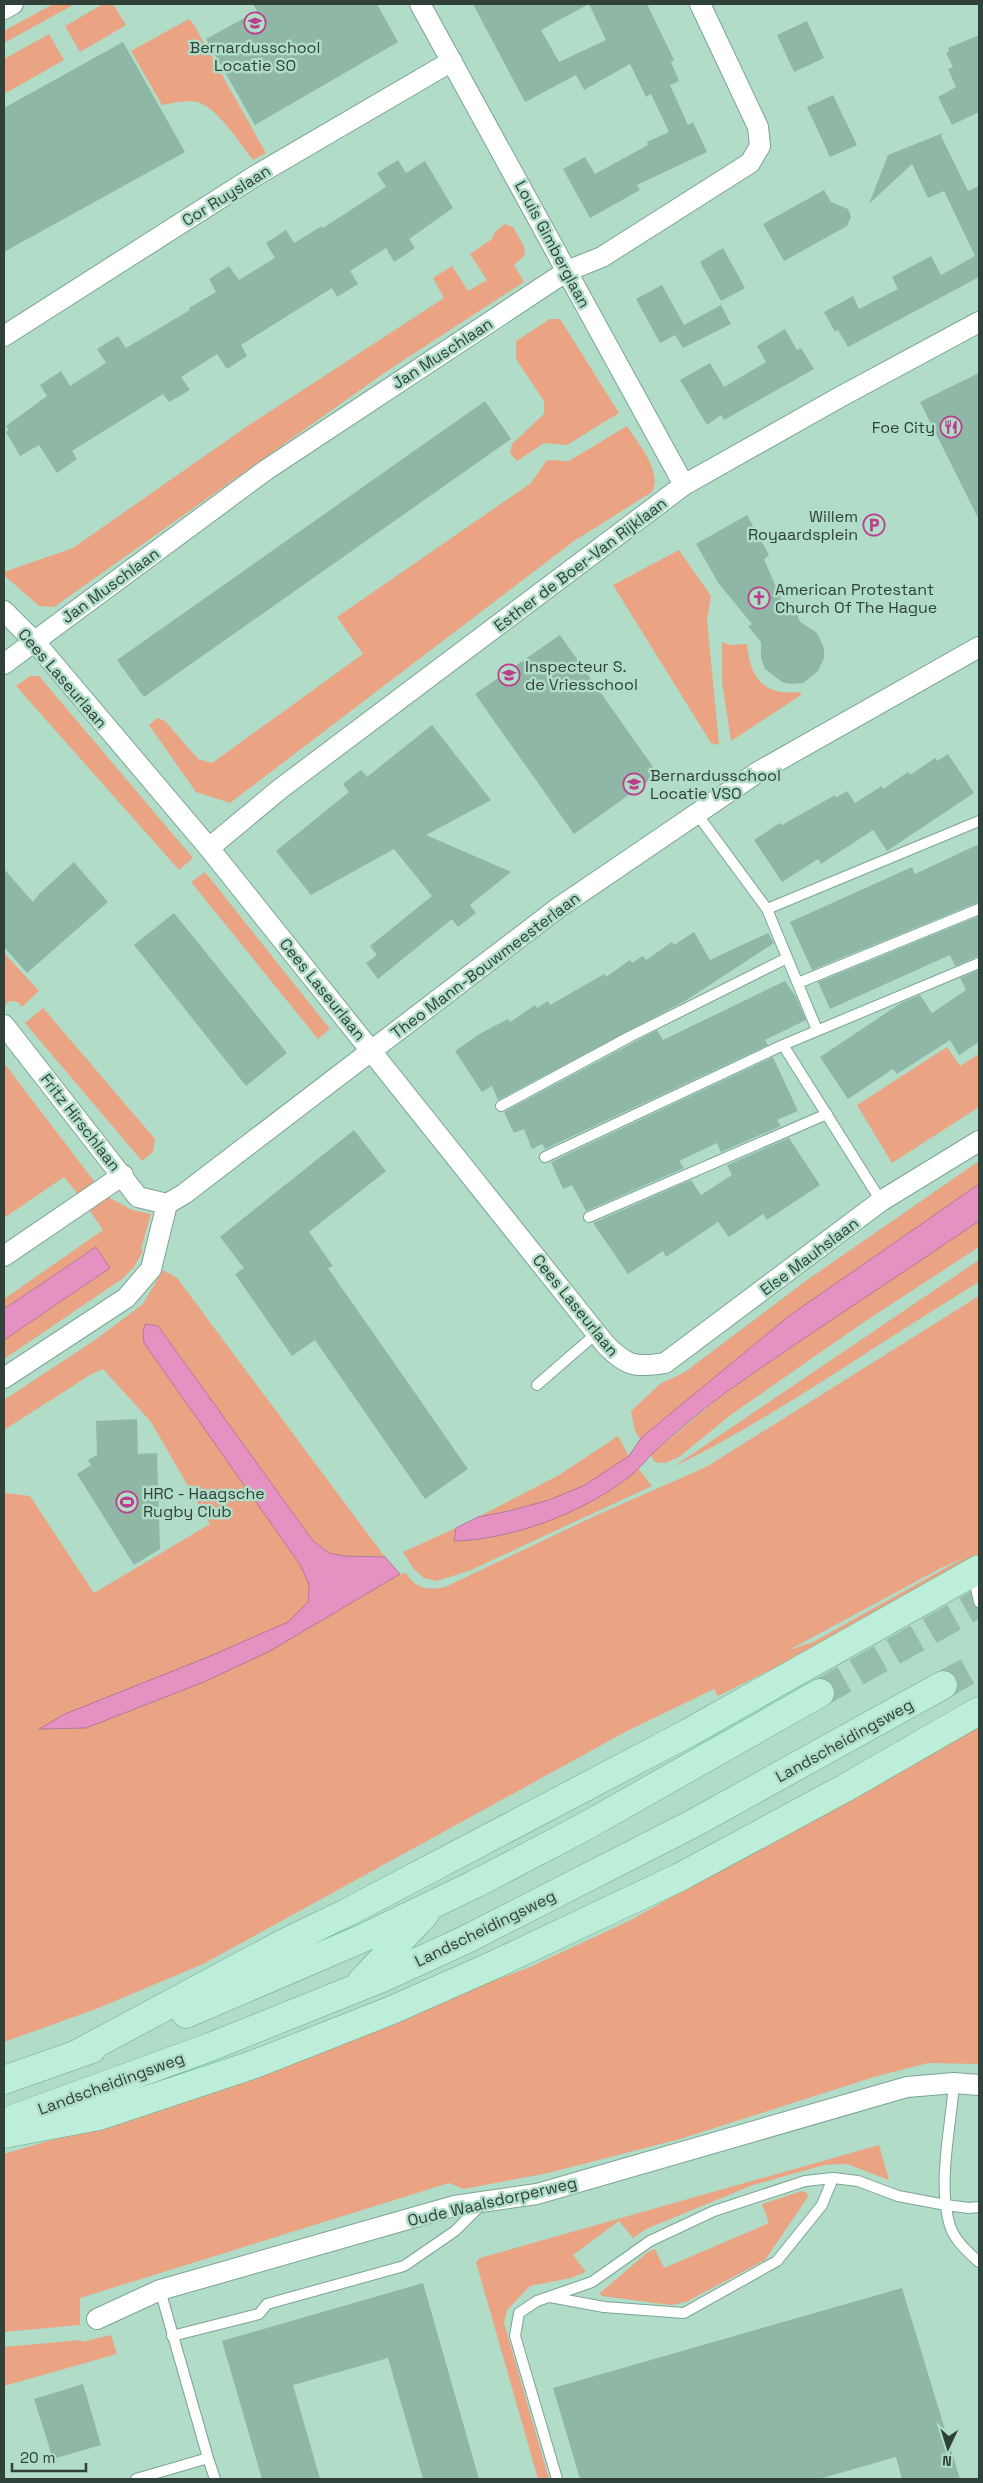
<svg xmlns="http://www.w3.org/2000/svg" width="983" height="2483" font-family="'Space Grotesk',sans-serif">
<rect width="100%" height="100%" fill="#b0dcc8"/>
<path fill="#eaa484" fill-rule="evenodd" d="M 53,4 L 75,4 L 4,43 L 4,31 Z
M 103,4 L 113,4 L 126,25 L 80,52 L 65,26 Z
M 189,19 L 194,25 L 266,153 L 253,160 C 240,144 220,111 200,103 C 189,99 174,103 162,105 L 131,51 Z
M 49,34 L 64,60 L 4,94 L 4,59 Z
M 505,224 L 513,227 L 524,246 L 525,255 L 514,265 L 524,282 L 387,371 L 54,607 L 39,606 L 4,575 L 4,572 L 73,548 L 249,425 L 444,298 L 433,278 L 452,266 L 468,291 L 487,280 L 470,254 L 492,239 L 495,232 Z
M 550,319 L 560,319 L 619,413 L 567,445 L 544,443 L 517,461 L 510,453 L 512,444 L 544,414 L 544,401 L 516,359 L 516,341 Z
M 627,426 C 638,444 663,471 652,492 L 574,541 L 230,803 L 196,792 L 149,725 L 157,718 L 165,721 L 198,759 L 212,763 L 363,654 L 337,617 L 531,483 L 547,460 L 569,461 Z
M 679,550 L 711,596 L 707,619 L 719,745 L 711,743 L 613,585 Z
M 722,642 L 731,645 L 747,644 C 750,679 764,696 800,692 L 801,695 L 731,741 L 722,682 Z
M 30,676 L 39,676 L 193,858 L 179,870 L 16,686 Z
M 205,872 L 330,1029 L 318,1039 L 191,882 Z
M 4,953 L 39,991 L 22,1007 L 18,1002 L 9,1001 L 4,1006 Z
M 43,1008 L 155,1139 L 153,1152 L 142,1161 L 25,1023 Z
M 947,1047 L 960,1066 L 979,1054 L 979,1107 L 892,1163 L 857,1105 Z
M 4,1063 L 97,1185 L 81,1198 L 64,1177 L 4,1218 Z
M 979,1161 L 979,1184 L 789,1316 L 642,1437 L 653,1453 L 720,1397 L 804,1338 L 979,1221 L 979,1247 L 867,1320 L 732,1414 L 679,1457 L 665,1463 L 655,1462 L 635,1431 L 631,1411 L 660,1384 L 685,1372 L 807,1280 Z
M 108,1197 L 132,1210 L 151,1214 L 141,1249 L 143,1251 L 134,1267 L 122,1279 L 4,1359 L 4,1340 L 110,1268 L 95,1248 L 4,1309 L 4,1299 L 103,1230 L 90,1211 Z
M 979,1260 L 979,1282 C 877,1343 780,1415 673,1467 Z
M 163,1270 L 177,1278 L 385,1557 L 344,1556 L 329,1553 L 313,1541 L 158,1326 L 145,1324 L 200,1420 L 301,1566 L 309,1585 L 308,1602 L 288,1622 L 208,1657 L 65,1714 L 40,1729 L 86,1728 L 156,1701 L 270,1651 L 400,1574 L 406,1573 C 414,1588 429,1591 445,1587 L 599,1514 L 706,1467 L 979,1296 L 979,1563 L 817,1654 L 766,1672 L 718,1696 L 714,1689 L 627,1731 L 203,1964 L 96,2009 L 4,2042 L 4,1493 L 30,1496 L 94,1593 L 210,1524 L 151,1422 L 103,1369 L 90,1375 L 4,1430 L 4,1400 L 98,1338 L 143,1304 ZM 967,1556 L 813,1642 L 789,1650 L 941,1568 Z
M 618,1436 L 629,1456 C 615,1466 600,1477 584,1485 C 551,1502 514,1510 478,1517 L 559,1475 Z
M 638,1468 L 652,1486 L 471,1570 L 437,1581 L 424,1578 L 413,1568 L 403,1552 L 456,1528 L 455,1541 C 506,1540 603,1507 638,1468 Z
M 979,1721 L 979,2064 L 928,2063 L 874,2077 L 680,2139 L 548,2173 L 464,2189 L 449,2183 L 80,2298 L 80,2325 L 4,2332 L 4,2154 L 72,2134 L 528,1968 L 631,1920 Z
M 879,2145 L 889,2180 L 847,2164 L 824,2165 L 753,2185 L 646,2229 L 633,2238 L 619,2221 L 573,2255 L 586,2272 L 571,2278 L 530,2286 L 507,2310 L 504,2323 L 549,2479 L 538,2479 L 476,2262 L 480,2258 Z
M 802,2191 L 807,2193 L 808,2197 L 765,2260 L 686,2302 L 671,2305 L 602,2296 L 600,2293 L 648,2252 L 655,2249 L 664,2268 L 769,2223 L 762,2204 Z
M 111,2335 L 117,2354 L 4,2386 L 4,2347 L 81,2340 L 81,2342 Z"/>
<path fill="#e691c1" stroke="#af7998" d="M 979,1184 L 979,1221 C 897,1277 813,1331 732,1388 C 704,1408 678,1430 653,1453 C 645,1461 638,1470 629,1477 C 584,1512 512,1540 454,1541 L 456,1528 L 478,1517 L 509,1511 L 549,1500 L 585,1485 L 629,1456 L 642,1437 L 789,1316 Z
M 96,1247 L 110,1268 L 4,1340 L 4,1309 Z
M 145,1324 L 158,1326 L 313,1541 L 329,1553 L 344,1556 L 385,1557 L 400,1574 L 270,1651 L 204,1682 L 86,1728 L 39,1729 L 65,1714 L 208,1657 L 288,1622 L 308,1602 L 309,1585 L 301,1566 L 144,1343 L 143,1333 Z"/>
<path fill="#8eb8a5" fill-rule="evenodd" d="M 253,4 L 377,4 L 398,42 L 255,125 L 206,39 L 257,11 Z
M 473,4 L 647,4 L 674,60 L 671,62 L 679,81 L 670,85 L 688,125 L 693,122 L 707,152 L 637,185 L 640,190 L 590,218 L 563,169 L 585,157 L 595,174 L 648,145 L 647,142 L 669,132 L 651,94 L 646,97 L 630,64 L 584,90 L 576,75 L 525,102 ZM 589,4 L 606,40 L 559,62 L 541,30 Z
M 807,21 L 824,58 L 794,72 L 777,35 Z
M 979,35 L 979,112 L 952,125 L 938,97 L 956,87 L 948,69 L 953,67 L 946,53 L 949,51 L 948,48 Z
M 123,42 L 185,152 L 4,252 L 4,108 Z
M 833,95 L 857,145 L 830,157 L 807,107 Z
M 943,133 L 941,136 L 968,191 L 979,186 L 979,277 L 848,347 L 838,330 L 835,332 L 824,312 L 853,296 L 859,309 L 898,289 L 892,277 L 931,256 L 941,275 L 975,256 L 944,191 L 928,198 L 912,164 L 869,204 L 888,155 Z
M 398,160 L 406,173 L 425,161 L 453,208 L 409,239 L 415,248 L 394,262 L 386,248 L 350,271 L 358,284 L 337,297 L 332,288 L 241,345 L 247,356 L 227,369 L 217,354 L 181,377 L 190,390 L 169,402 L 163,394 L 72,451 L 77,459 L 57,473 L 39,445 L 20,456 L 6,432 L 9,430 L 6,426 L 47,396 L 40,385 L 61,371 L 70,386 L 106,363 L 97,349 L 118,336 L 126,348 L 190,310 L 189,308 L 216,292 L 209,279 L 229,266 L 239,280 L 275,258 L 266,243 L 286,230 L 294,243 L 322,226 L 323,228 L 386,187 L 377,173 Z
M 824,190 L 831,202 L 848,209 L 851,217 L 847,226 L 784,261 L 763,224 Z
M 723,248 L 745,288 L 721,301 L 700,262 Z
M 662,285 L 684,325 L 721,305 L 731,324 L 683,348 L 675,335 L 660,343 L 636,299 Z
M 785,329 L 797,350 L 801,348 L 814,369 L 724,420 L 721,415 L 707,425 L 680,380 L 710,363 L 724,387 L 766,362 L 757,346 Z
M 979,373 L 979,520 L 920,402 Z
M 485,401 L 511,439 L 144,697 L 117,660 Z
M 747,515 L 769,555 L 764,559 L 784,606 L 792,601 L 800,622 L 817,633 L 824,648 L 824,658 L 818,671 L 803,683 L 791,684 L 782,682 L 765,669 L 761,658 L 761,642 L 748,626 L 752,624 L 719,584 L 696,544 Z
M 560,635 L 658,774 L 574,834 L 475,694 Z
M 432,725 L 491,800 L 426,835 L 511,872 L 470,905 L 476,913 L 458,927 L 452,919 L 378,979 L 366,963 L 377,955 L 370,946 L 432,896 L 394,849 L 311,895 L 276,851 L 349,792 L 343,784 L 361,770 L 367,777 Z
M 948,754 L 974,793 L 887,851 L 873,830 L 821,864 L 818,859 L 782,882 L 754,840 L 780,823 L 782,825 L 835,795 L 836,798 L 847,791 L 855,803 L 882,786 L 883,789 L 908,772 L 910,775 L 935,758 L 937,761 Z
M 979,844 L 979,902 L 812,970 L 790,922 L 912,867 L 915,874 Z
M 74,862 L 108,902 L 27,973 L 4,947 L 4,869 L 33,902 L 40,893 Z
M 174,913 L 287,1053 L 246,1086 L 134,945 Z
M 979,916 L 979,956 L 955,966 L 950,955 L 830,1009 L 818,982 Z
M 694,932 L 710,960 L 768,933 L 774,943 L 685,1001 L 498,1100 L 492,1086 L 482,1092 L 455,1051 L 481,1033 L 508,1019 L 510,1022 L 535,1005 L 537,1008 L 548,1001 L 550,1005 L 604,974 L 606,977 L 630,960 L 632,963 L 643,956 L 646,960 L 672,942 L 674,945 Z
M 979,970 L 979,1042 L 959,1055 L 950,1040 L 897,1074 L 893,1069 L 848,1099 L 820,1057 L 901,1003 L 920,995 L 932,1013 L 966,990 L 960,978 Z
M 785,981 L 796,997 L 806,1020 L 765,1040 L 768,1045 L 545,1149 L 542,1144 L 532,1149 L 524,1129 L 514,1133 L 504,1112 L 657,1030 L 663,1040 Z
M 773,1057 L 798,1111 L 777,1120 L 781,1126 L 721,1152 L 717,1143 L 679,1161 L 684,1168 L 586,1211 L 572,1185 L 563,1189 L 551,1162 Z
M 354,1130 L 386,1171 L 309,1232 L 333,1266 L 328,1268 L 468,1469 L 425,1499 L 315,1340 L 292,1356 L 235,1274 L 244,1268 L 220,1237 Z
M 789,1138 L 820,1185 L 767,1220 L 763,1214 L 729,1237 L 718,1222 L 666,1257 L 663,1251 L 628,1274 L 593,1223 L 691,1180 L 701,1195 L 732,1175 L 727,1165 Z
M 137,1419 L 138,1454 L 157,1453 L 160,1549 L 134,1565 L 77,1474 L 91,1465 L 88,1460 L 97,1455 L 96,1421 Z
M 423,2283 L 479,2479 L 423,2479 L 388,2358 L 293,2385 L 320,2479 L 262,2479 L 222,2341 Z
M 902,2288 L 960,2479 L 902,2479 L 896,2457 L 819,2479 L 580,2479 L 553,2388 Z
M 83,2384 L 101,2445 L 53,2459 L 34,2399 Z"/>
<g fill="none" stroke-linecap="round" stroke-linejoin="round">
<path stroke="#96bdab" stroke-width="28" stroke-dasharray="28 14" stroke-linecap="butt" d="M 943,1685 L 979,1665
M 820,1693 L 979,1603"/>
<g stroke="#7ba592" stroke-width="12">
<path id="lane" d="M 697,814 L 767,909 L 817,1030
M 767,909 L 979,821
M 798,983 L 979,909
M 783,1045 L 881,1201
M 501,1106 L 629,1037 L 787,958
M 545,1157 L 783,1045 L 979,963
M 589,1217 L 827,1114
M 537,1385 L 597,1333
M 973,1574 L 979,1602
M 954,2083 C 951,2127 937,2184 950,2226 C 955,2241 968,2252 979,2262
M 550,2297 L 604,2307 L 684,2313 L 777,2261 L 822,2205 L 833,2178
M 172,2336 L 259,2314 L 267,2304 L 404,2266 L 455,2231 L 482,2204
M 208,2458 L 215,2479
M 136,2479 L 208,2458 L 160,2290
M 557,2479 L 515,2336 L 519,2313 L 537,2301 L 592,2282 L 650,2241 L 714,2211 L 805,2181 L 833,2178 L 858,2181 L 898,2196 L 946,2205 L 969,2208 L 979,2207"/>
</g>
<g stroke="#7ba592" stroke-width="22">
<path id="street" d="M 420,4 L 684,485
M 4,9 L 13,4
M 4,336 L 255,176 L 452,61
M 4,611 L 34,641 L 209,848 L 605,1344 C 626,1366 635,1368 665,1363 L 881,1201 L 979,1141
M 4,664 L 266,470 L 567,271 L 602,257 L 750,163 L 760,146 L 758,127 L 700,4
M 209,848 L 280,789 L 684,485 L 840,397 L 979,322
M 4,1025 L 138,1197 L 167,1204
M 4,1256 L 123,1175
M 4,1378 L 126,1298 L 151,1269 L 167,1204 L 184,1194 L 558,908 L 758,772 L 979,647
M 97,2319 L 160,2290 L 454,2206 L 537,2194 L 907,2087 L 954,2083 L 979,2085"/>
</g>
<g stroke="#6daa90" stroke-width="29">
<path id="primary" d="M 362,1981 L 425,1914
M 186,2014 L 361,1939 L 477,1883 L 584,1827 L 820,1693
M 75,2055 L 284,1943 L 348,1912 L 688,1733 L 979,1569
M 4,2080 L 92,2049
M 15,2118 L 210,2047 L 382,1978 L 465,1940 L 694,1823 L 943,1685
M 4,2134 L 99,2116 L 255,2064 L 392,2010 L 496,1964 L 680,1877 L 845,1788 L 979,1711"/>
</g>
<use href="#lane" stroke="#fff" stroke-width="10"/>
<use href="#street" stroke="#fff" stroke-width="20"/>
<use href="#primary" stroke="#bceed9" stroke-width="28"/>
</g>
<defs>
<g id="school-ring" transform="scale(1.125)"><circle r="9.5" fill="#b0dcc8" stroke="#bc3f8e" stroke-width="1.5"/><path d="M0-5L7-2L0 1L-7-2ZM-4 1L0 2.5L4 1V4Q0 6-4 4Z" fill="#bc3f8e"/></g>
<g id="restaurant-ring" transform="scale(1.125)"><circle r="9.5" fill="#b0dcc8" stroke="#bc3f8e" stroke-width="1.5"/><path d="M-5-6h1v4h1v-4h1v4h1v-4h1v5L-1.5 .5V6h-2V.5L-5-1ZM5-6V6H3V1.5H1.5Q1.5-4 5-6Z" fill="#bc3f8e"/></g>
<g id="parking-ring" transform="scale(1.125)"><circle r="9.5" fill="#b0dcc8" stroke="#bc3f8e" stroke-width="1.5"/><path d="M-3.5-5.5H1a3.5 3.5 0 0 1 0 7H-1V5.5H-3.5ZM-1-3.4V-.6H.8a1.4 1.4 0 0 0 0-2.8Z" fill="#bc3f8e"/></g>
<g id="church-ring" transform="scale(1.125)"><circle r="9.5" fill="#b0dcc8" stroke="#bc3f8e" stroke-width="1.5"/><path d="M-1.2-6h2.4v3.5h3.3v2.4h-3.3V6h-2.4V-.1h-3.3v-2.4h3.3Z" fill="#bc3f8e"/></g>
<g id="stadium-ring" transform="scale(1.125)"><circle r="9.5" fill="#b0dcc8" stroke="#bc3f8e" stroke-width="1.5"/><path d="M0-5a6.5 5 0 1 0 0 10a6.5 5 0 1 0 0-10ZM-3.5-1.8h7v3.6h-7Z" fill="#bc3f8e"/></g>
</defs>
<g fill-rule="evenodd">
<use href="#school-ring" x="255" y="23"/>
<use href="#restaurant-ring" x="951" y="427"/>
<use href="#parking-ring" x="874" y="525"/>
<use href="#church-ring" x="759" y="598"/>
<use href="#school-ring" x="509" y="675"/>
<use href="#school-ring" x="634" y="784"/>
<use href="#stadium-ring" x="127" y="1502"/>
</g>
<g text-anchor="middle" stroke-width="5" stroke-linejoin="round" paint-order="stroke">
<g font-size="16" fill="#2f4139" stroke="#b0dcc8" text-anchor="start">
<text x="255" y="53" text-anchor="middle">Bernardusschool<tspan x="255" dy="18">Locatie SO</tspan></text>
<text x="935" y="433" text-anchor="end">Foe City</text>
<text x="858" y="522" text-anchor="end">Willem<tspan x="858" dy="18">Royaardsplein</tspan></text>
<text x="775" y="595">American Protestant<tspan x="775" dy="18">Church Of The Hague</tspan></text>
<text x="525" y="672">Inspecteur S.<tspan x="525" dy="18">de Vriesschool</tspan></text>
<text x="650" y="781">Bernardusschool<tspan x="650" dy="18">Locatie VSO</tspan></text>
<text x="143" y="1499">HRC - Haagsche<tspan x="143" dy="18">Rugby Club</tspan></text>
</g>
<g font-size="16" fill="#2f4139" stroke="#b0dcc8">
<text transform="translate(226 195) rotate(-32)" y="6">Cor Ruyslaan</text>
<text transform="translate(553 244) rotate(62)" y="6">Louis Gimberglaan</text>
<text transform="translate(442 353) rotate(-33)" y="6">Jan Muschlaan</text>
<text transform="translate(580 564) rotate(-37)" y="6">Esther de Boer-Van Rijklaan</text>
<text transform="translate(110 585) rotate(-36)" y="6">Jan Muschlaan</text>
<text transform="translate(63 678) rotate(49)" y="6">Cees Laseurlaan</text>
<text transform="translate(485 965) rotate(-37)" y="6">Theo Mann-Bouwmeesterlaan</text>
<text transform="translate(323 989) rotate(51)" y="6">Cees Laseurlaan</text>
<text transform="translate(81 1122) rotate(52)" y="6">Fritz Hirschlaan</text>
<text transform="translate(809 1256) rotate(-37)" y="6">Else Mauhslaan</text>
<text transform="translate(576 1305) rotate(51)" y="6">Cees Laseurlaan</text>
<text transform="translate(844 1740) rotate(-29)" y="6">Landscheidingsweg</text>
<text transform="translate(485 1928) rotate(-26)" y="6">Landscheidingsweg</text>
<text transform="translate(111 2083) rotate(-20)" y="6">Landscheidingsweg</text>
<text transform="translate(492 2201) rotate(-13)" y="6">Oude Waalsdorperweg</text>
</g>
</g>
<rect width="983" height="2483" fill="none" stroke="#2f4139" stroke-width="10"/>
<g transform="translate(948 2448) rotate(184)" stroke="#b0dcc8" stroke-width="4" paint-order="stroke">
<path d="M0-4L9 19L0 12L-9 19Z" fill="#2f4139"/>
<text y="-8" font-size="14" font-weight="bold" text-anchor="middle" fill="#2f4139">N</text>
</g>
<path d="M12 2463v8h74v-8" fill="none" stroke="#2f4139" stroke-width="2.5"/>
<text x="20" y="2463" font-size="15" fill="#2f4139" stroke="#b0dcc8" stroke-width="4" paint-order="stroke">20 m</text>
</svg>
